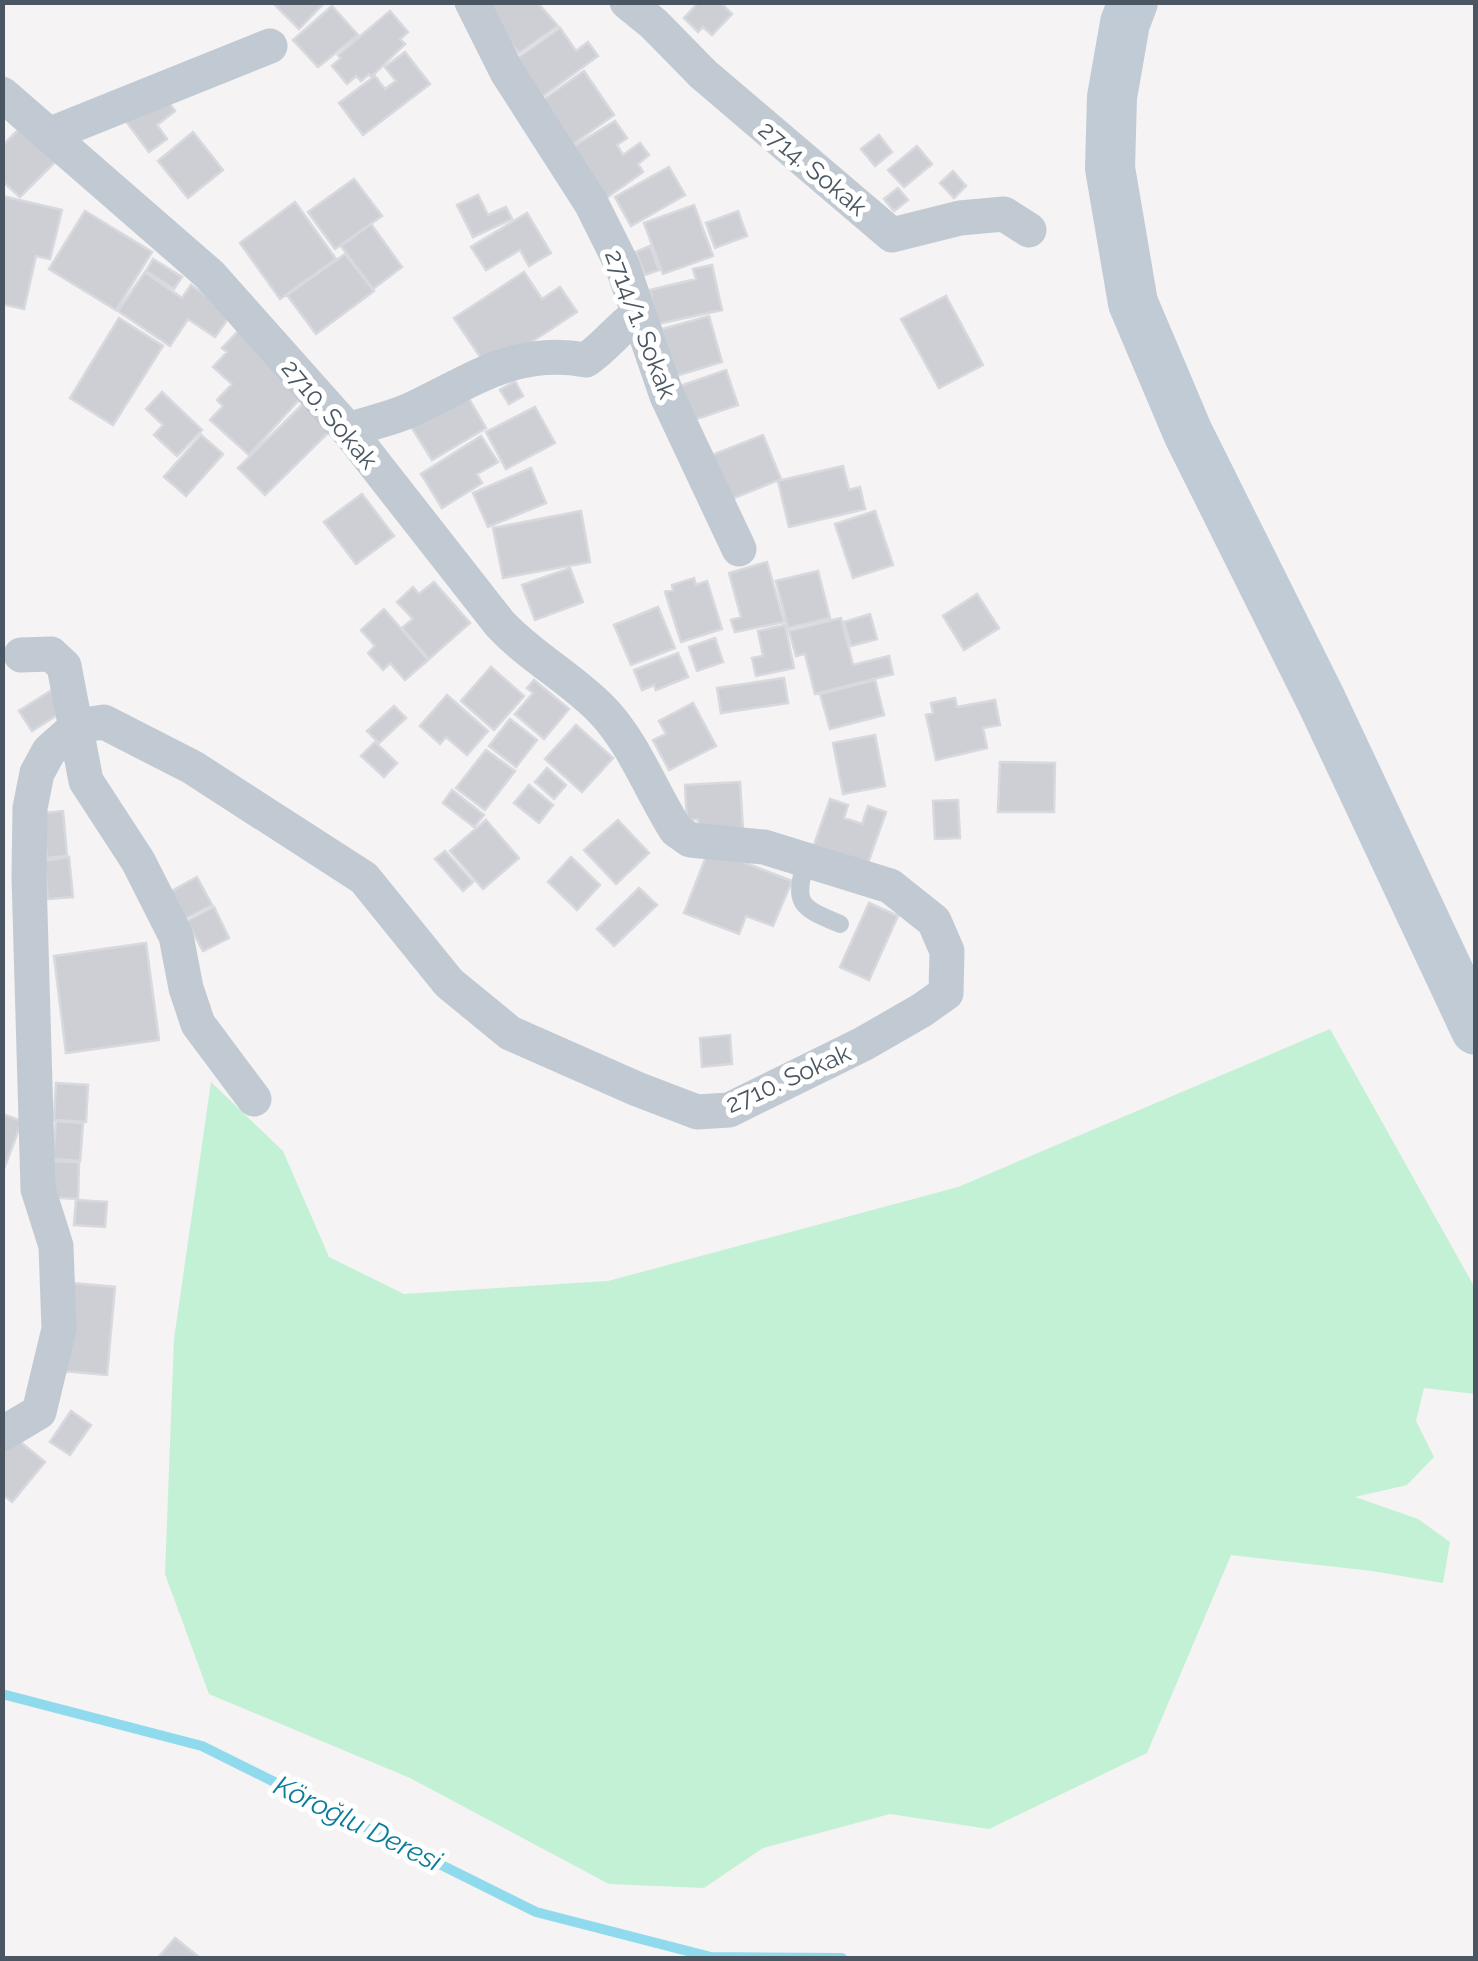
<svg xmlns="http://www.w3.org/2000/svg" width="1478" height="1961" font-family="Raleway,sans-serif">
<rect width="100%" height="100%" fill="#f5f3f3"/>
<path fill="#c3f1d5" d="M 1330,1029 L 1475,1288 L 1475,1394 L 1424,1388 L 1416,1421 L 1434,1457 L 1407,1485 L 1355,1497 L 1418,1519 L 1450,1542 L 1443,1583 L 1372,1571 L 1231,1555 L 1147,1753 L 989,1829 L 890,1814 L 763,1848 L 704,1888 L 609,1884 L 410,1778 L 209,1694 L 165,1574 L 174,1339 L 211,1082 L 283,1151 L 329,1257 L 404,1294 L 608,1281 L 958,1187 Z"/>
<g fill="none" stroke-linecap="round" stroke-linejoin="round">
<path stroke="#90daee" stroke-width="10" d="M 2,1694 L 202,1746 L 536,1912 L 711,1957 L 842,1958"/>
</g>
<path fill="#cdcfd5" stroke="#d7d9de" stroke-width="2.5" d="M 272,2 L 325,2 L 299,29 Z
M 476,2 L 537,2 L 558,26 L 519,53 Z
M 699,2 L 720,2 L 732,14 L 712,35 L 703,27 L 698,32 L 684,18 Z
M 332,6 L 358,35 L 318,67 L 293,40 Z
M 390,11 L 408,32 L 400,39 L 405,44 L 371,77 L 369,74 L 361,81 L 356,76 L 347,84 L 332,66 L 341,58 L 338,55 Z
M 560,28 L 576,51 L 588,42 L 598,56 L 539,99 L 512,62 Z
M 405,52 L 430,84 L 363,135 L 339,103 L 375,76 L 385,89 L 396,81 L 385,67 Z
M 584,71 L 614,115 L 570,146 L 540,102 Z
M 163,95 L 175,111 L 157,125 L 167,139 L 149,152 L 122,116 Z
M 615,121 L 627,138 L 617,145 L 623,155 L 640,143 L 649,155 L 638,164 L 643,172 L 605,199 L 569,149 Z
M 21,127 L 56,161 L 20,197 L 2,181 L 2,146 Z
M 193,132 L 223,170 L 188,198 L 158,161 Z
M 879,135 L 892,152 L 875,166 L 861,149 Z
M 917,146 L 932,164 L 904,187 L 888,170 Z
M 669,167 L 685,195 L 631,226 L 615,197 Z
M 953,171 L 966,186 L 954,198 L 940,183 Z
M 354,179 L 382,216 L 335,249 L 308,212 Z
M 898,188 L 908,200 L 894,211 L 884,199 Z
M 478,195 L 488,215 L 506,207 L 512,219 L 473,237 L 457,205 Z
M 2,196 L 62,210 L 50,259 L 36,256 L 24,309 L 2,304 Z
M 295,202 L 336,259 L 280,299 L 240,243 Z
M 694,205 L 713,256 L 663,274 L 644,223 Z
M 85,211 L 152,252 L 116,310 L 49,269 Z
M 738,211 L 747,236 L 715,248 L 706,223 Z
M 527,213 L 551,253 L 529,266 L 520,250 L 486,270 L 471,247 Z
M 371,224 L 402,267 L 373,289 L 341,246 Z
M 650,246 L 659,270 L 645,275 L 636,252 Z
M 345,254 L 374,291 L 316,334 L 287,295 Z
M 153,259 L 182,277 L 174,289 L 146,271 Z
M 712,265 L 722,310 L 657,324 L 650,290 L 696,279 L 693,269 Z
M 145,272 L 182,298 L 191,285 L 232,313 L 215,337 L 188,319 L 170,346 L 118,311 Z
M 524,272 L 542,299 L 560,287 L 577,312 L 510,356 L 485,364 L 454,318 Z
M 946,296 L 983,365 L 939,388 L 901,319 Z
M 709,316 L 722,362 L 676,376 L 662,329 Z
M 119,318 L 163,346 L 113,425 L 70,398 Z
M 241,328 L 305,393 L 249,455 L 210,420 L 223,406 L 217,400 L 232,384 L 213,367 L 227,352 L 222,348 Z
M 726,370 L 738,405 L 691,421 L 680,386 Z
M 515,381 L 523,396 L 509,404 L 500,390 Z
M 162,392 L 202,430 L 177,456 L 154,435 L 163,425 L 146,409 Z
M 465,392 L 486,428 L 432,460 L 410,425 Z
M 308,399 L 335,426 L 265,495 L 238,468 Z
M 535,407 L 555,443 L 506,469 L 486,432 Z
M 201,435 L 223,454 L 186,496 L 164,477 Z
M 763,435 L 781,479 L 724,502 L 707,457 Z
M 481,436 L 498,462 L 477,474 L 482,483 L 442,508 L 421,474 Z
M 843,466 L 849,490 L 860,487 L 865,509 L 789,527 L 778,481 Z
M 531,468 L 546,503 L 488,527 L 473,493 Z
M 362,494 L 394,536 L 356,564 L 324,522 Z
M 581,511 L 590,562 L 503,578 L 493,528 Z
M 875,511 L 893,565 L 853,578 L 835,524 Z
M 767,562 L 784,622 L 735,632 L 731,620 L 741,617 L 729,573 Z
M 570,568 L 583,602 L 535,620 L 522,585 Z
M 818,571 L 830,618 L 788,628 L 776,581 Z
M 694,578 L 696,585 L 707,581 L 722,629 L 681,642 L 665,592 L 673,590 L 672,585 Z
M 434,582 L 470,623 L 429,659 L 402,628 L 413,619 L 397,602 L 413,587 L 419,594 Z
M 977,594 L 999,628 L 964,650 L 943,616 Z
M 658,607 L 675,648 L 631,665 L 614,625 Z
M 384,609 L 428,660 L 405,680 L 390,663 L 383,670 L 368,653 L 375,646 L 361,630 Z
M 870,614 L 877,639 L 851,646 L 844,622 Z
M 841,618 L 853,665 L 889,656 L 893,674 L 815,694 L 805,654 L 796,656 L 789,631 Z
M 785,625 L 794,668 L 756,676 L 752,658 L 763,656 L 758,631 Z
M 715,638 L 723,662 L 697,671 L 689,647 Z
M 678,653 L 688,677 L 656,690 L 654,685 L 642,690 L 634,670 Z
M 491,667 L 524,696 L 494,730 L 461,701 Z
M 784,678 L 788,703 L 721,713 L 717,688 Z
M 534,680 L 569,709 L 544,739 L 515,714 L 533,693 L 527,688 Z
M 875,680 L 884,715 L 830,729 L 820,694 Z
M 55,688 L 68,708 L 32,731 L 19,711 Z
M 447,695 L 488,731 L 467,755 L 446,737 L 440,744 L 420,726 Z
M 955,698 L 957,707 L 995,700 L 1000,725 L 983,728 L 987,748 L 936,760 L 926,715 L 933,713 L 931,703 Z
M 693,703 L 716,746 L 669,770 L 653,740 L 666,734 L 659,721 Z
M 394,706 L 406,718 L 379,743 L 367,731 Z
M 510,719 L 537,740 L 516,767 L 489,746 Z
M 576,725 L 613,758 L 582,792 L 545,759 Z
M 875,735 L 885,786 L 843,794 L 833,743 Z
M 375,742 L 397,763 L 384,777 L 361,756 Z
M 486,750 L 515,771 L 485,810 L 456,788 Z
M 1000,762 L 1055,763 L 1054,812 L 998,812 Z
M 547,768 L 566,785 L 554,799 L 535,782 Z
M 740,782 L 743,830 L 698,833 L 698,819 L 687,820 L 685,785 Z
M 529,785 L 553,805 L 539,823 L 514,803 Z
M 452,790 L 484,815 L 474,827 L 443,803 Z
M 830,799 L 848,805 L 844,818 L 862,824 L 868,806 L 886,812 L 868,863 L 814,845 Z
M 958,800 L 960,838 L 935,839 L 933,801 Z
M 63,811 L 67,856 L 47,858 L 43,813 Z
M 486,820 L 519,858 L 483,889 L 450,851 Z
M 618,820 L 649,853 L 616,884 L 584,850 Z
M 709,849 L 792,881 L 773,926 L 746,916 L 739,934 L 684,913 Z
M 445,851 L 473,882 L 463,891 L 435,859 Z
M 69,857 L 73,897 L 48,899 L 44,861 Z
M 571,857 L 600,885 L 577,910 L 548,882 Z
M 197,877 L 212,905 L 184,919 L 170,892 Z
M 639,888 L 657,905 L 614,946 L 597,929 Z
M 869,903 L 898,916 L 869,980 L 840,967 Z
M 214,907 L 229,938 L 203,951 L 187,921 Z
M 146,943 L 159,1040 L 66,1053 L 54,956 Z
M 730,1035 L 732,1064 L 702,1067 L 700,1038 Z
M 56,1083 L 88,1085 L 86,1122 L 54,1120 Z
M 2,1114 L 22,1121 L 2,1174 Z
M 56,1121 L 83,1123 L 80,1161 L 53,1159 Z
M 48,1161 L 79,1162 L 78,1199 L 46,1197 Z
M 76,1200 L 107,1202 L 105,1227 L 74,1225 Z
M 72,1283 L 115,1287 L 107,1375 L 63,1371 Z
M 71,1411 L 91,1425 L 70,1455 L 50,1442 Z
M 13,1436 L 45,1462 L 12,1502 L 2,1494 L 2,1449 Z
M 175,1938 L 199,1957 L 198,1958 L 158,1958 Z"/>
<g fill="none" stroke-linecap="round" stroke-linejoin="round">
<path stroke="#c1cad2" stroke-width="18" d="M 806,860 C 793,905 800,907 840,924"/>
<path stroke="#c1cad2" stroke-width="35" d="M 472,2 L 507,72 L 591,203 L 622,265 L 667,396 L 739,549
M 627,2 L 654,24 L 703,74 L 892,235 L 960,218 L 1004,214 L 1029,230
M 2,94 L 210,275 L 348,430 L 500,624 C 532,658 571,678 602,710 C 634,743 651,791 676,830 L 690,840 L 764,847 L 890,886 L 934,921 L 947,951 L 946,993 L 922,1010 L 863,1044 L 729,1110 L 697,1112 L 637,1089 L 510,1033 L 449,983 L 364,878 L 192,767 L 104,722 L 77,726 L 49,751 L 37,773 L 30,808 L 29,877 L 38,1189 L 56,1246 L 59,1329 L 39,1412 L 2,1434
M 51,134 L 270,46
M 348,430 C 367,424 389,419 408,411 C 471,382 513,347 586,360 C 605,347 618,329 637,315
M 21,655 L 51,654 L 64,666 L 86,781 L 138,861 L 176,936 L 186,988 L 198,1024 L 254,1099"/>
<path stroke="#c1cbd6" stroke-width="50" d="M 1133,2 L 1125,23 L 1112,97 L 1110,168 L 1133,303 L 1188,433 L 1322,702 L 1476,1030"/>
</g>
<g text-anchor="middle" stroke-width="10" stroke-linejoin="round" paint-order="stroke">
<g font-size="25" fill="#4a5661" stroke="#fff">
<text transform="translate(813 168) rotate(40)" y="9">2714. Sokak</text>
<text transform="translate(641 324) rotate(69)" y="9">2714/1. Sokak</text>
<text transform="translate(330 414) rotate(50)" y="9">2710. Sokak</text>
<text transform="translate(788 1078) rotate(-24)" y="9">2710. Sokak</text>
</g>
<g font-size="28" font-style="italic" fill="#0c7c9b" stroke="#fff">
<text transform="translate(358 1823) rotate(26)" y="10">Köroğlu Deresi</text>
</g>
</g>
<rect width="1478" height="1961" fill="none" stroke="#4a5661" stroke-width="10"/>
</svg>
